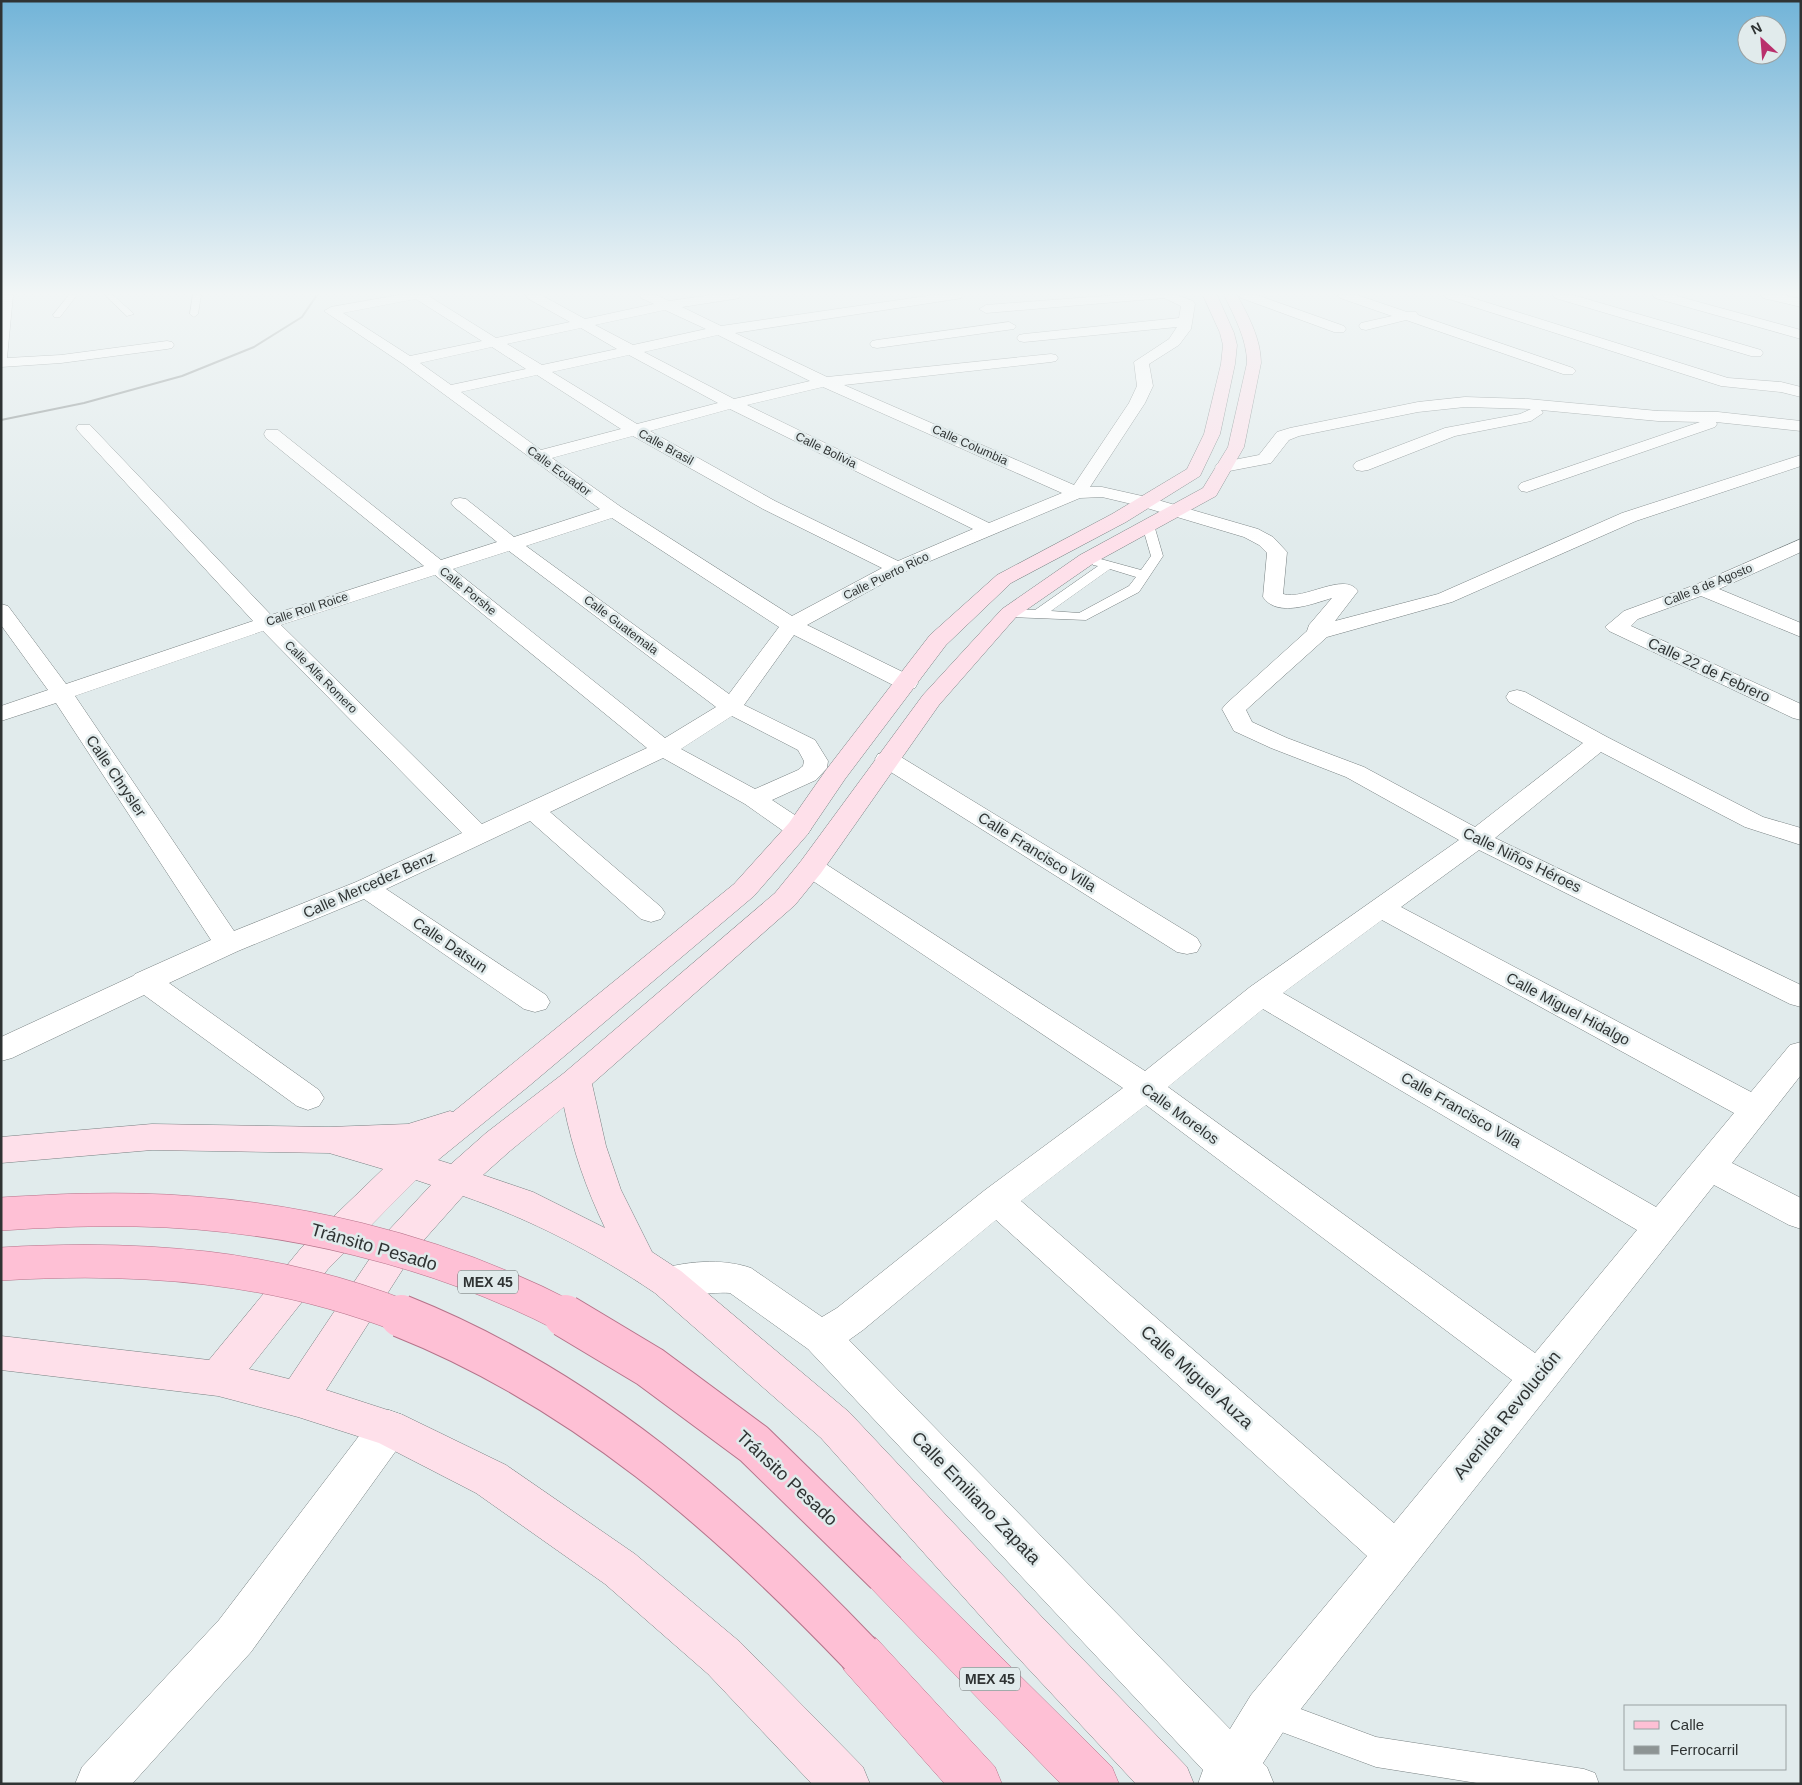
<svg xmlns="http://www.w3.org/2000/svg" width="1802" height="1785" font-family="Helvetica,sans-serif">
<rect width="100%" height="100%" fill="#e1ebec"/>
<g fill="none" stroke-linecap="round" stroke-linejoin="round">
<g stroke="#788182" stroke-width="1">
<path id="lane" d="M 69,295 L 77,295 L 60,317 L 54,317 L 53,315 Z
M 105,295 L 113,295 L 134,314 L 127,316 Z
M 193,295 L 201,295 L 198,314 L 194,317 L 190,314 Z
M 1148,521 L 1154,525 L 1163,556 L 1139,592 L 1086,620 L 1009,617 L 1002,613 L 1009,609 L 1035,610 L 1098,566 L 1093,565 L 1091,562 L 1093,559 L 1097,558 L 1141,570 L 1151,556 L 1142,525 ZM 1110,569 L 1136,577 L 1129,586 L 1079,613 L 1051,611 Z
M 1271,1698 L 1376,1737 L 1584,1769 L 1595,1773 L 1599,1784 L 1483,1784 L 1376,1767 L 1260,1724 L 1256,1713 L 1260,1702 Z"/>
</g>
<g stroke="#788182" stroke-width="1">
<path id="street" d="M 1,295 L 13,295 L 7,358 L 61,355 L 167,341 L 172,342 L 174,345 L 172,348 L 167,349 L 61,363 L 1,367 Z
M 399,295 L 427,295 L 496,338 L 570,322 L 527,298 L 526,295 L 541,295 L 585,319 L 654,304 L 641,298 L 640,295 L 656,295 L 669,301 L 711,295 L 740,295 L 739,298 L 734,299 L 682,307 L 721,326 L 933,295 L 962,295 L 961,298 L 956,299 L 735,333 L 827,377 L 1051,354 L 1056,355 L 1058,358 L 1056,361 L 1051,362 L 844,385 L 1074,485 L 1129,403 L 1137,386 L 1134,362 L 1169,339 L 1177,327 L 1024,342 L 1019,341 L 1017,338 L 1019,335 L 1024,334 L 1179,318 L 1181,306 L 1164,298 L 986,313 L 979,309 L 986,305 L 1117,295 L 1177,295 L 1193,301 L 1195,304 L 1191,329 L 1179,345 L 1149,364 L 1153,386 L 1145,403 L 1090,487 L 1102,487 L 1151,498 L 1258,529 L 1273,537 L 1287,552 L 1283,594 C 1304,601 1344,571 1358,591 L 1335,621 L 1438,594 L 1622,513 L 1801,455 L 1801,466 L 1636,521 L 1452,602 L 1327,637 L 1246,710 L 1252,722 L 1287,738 L 1364,767 L 1475,827 L 1583,743 L 1509,702 L 1506,697 L 1509,692 L 1517,690 L 1525,692 L 1607,737 L 1763,817 L 1801,828 L 1801,845 L 1745,827 L 1601,752 L 1495,838 L 1801,985 L 1801,1007 L 1790,1004 L 1479,850 L 1401,907 L 1751,1092 L 1790,1045 L 1801,1042 L 1801,1075 L 1732,1163 L 1801,1198 L 1801,1229 L 1789,1225 L 1714,1185 L 1285,1729 L 1263,1763 L 1267,1767 L 1274,1784 L 1198,1784 L 1203,1770 L 808,1349 L 730,1293 C 705,1291 679,1301 655,1293 L 650,1282 L 655,1271 C 684,1261 722,1258 751,1268 L 822,1317 L 837,1308 L 985,1190 L 1123,1088 L 801,873 L 798,867 L 801,861 L 811,859 L 821,861 L 1145,1071 L 1250,987 L 1459,840 L 1346,777 L 1271,748 L 1234,731 L 1222,709 L 1226,704 L 1307,631 L 1309,625 L 1332,598 C 1312,604 1277,618 1263,597 L 1267,553 L 1259,545 L 1244,537 L 1140,506 L 1102,497 L 1080,498 L 904,572 L 807,625 L 915,678 L 918,683 L 915,688 L 907,690 L 899,688 L 794,635 L 744,705 L 815,740 L 828,761 L 827,768 L 816,780 L 772,800 L 807,823 L 811,829 L 807,835 L 798,837 L 789,835 L 745,804 L 663,758 L 550,812 L 661,907 L 665,913 L 661,919 L 651,922 L 641,919 L 530,821 L 386,889 L 546,995 L 550,1002 L 546,1009 L 535,1012 L 524,1009 L 364,899 L 238,951 L 169,983 L 319,1090 L 324,1098 L 319,1106 L 308,1110 L 297,1106 L 144,995 L 12,1058 L 1,1061 L 1,1037 L 133,976 L 135,974 L 211,940 L 56,703 L 1,721 L 1,706 L 48,690 L 1,625 L 1,604 L 8,606 L 66,684 L 253,621 L 78,431 L 76,428 L 78,425 L 90,425 L 271,615 L 424,566 L 266,438 L 264,434 L 266,430 L 278,430 L 441,560 L 497,542 L 454,507 L 451,503 L 454,499 L 460,498 L 466,499 L 514,537 L 600,509 L 403,364 L 324,311 L 331,307 ZM 416,299 L 482,341 L 410,356 L 343,313 ZM 665,310 L 706,329 L 633,345 L 595,325 ZM 581,328 L 617,349 L 542,365 L 507,344 ZM 718,335 L 810,381 L 734,399 L 644,352 ZM 492,347 L 526,369 L 451,385 L 420,363 ZM 629,355 L 718,403 L 637,424 L 552,372 ZM 537,375 L 621,429 L 541,450 L 461,392 ZM 823,387 L 1062,493 L 989,523 L 747,405 ZM 730,409 L 973,529 L 898,561 L 775,501 L 650,431 ZM 633,436 L 763,509 L 882,568 L 792,616 L 621,507 L 552,458 ZM 612,518 L 779,627 L 729,694 L 526,546 ZM 509,551 L 716,707 L 665,738 L 453,569 ZM 435,575 L 647,748 L 482,824 L 281,625 ZM 263,631 L 462,833 L 356,882 L 234,931 L 75,696 ZM 732,716 L 798,750 L 804,761 L 803,766 L 798,770 L 755,789 L 681,749 ZM 1382,920 L 1734,1113 L 1656,1207 L 1283,993 ZM 1263,1009 L 1637,1230 L 1535,1353 L 1168,1087 ZM 1146,1105 L 1512,1380 L 1394,1523 L 1021,1201 ZM 996,1220 L 1367,1556 L 1251,1695 L 1230,1729 L 849,1340 L 863,1330 Z
M 1239,295 L 1257,295 L 1344,326 L 1346,329 L 1344,332 L 1334,332 L 1241,298 Z
M 1338,295 L 1357,295 L 1407,312 L 1416,312 L 1418,315 L 1573,368 L 1576,371 L 1573,374 L 1563,374 L 1406,320 L 1366,330 L 1361,329 L 1359,326 L 1361,323 L 1392,316 L 1340,298 Z
M 1444,295 L 1463,295 L 1728,378 L 1781,382 L 1801,387 L 1801,397 L 1781,392 L 1721,386 L 1446,298 Z
M 1553,295 L 1573,295 L 1761,350 L 1763,353 L 1761,356 L 1751,356 L 1555,298 Z
M 1653,295 L 1673,295 L 1801,330 L 1801,339 L 1655,298 Z
M 1761,295 L 1783,295 L 1801,299 L 1801,307 L 1763,298 Z
M 1009,322 L 1016,326 L 1014,329 L 877,348 L 872,347 L 870,344 L 872,341 L 877,340 Z
M 1465,397 L 1528,399 L 1658,411 L 1718,412 L 1801,421 L 1801,431 L 1716,422 L 1717,424 L 1715,427 L 1527,492 L 1521,491 L 1518,487 L 1521,483 L 1700,422 L 1658,421 L 1541,410 L 1543,413 L 1531,421 L 1455,436 L 1368,470 L 1362,471 L 1356,470 L 1353,466 L 1356,462 L 1445,428 L 1520,414 L 1531,409 L 1465,407 L 1418,412 L 1299,436 L 1289,440 L 1271,463 L 1224,472 L 1218,471 L 1215,467 L 1218,463 L 1259,455 L 1277,432 L 1290,428 L 1418,402 Z
M 1801,539 L 1801,552 L 1719,589 L 1801,623 L 1801,637 L 1701,596 L 1638,619 L 1631,626 L 1801,704 L 1801,720 L 1793,718 L 1609,631 L 1605,627 L 1624,611 L 1695,585 Z
M 887,752 L 896,754 L 1197,938 L 1201,945 L 1197,952 L 1187,954 L 1177,952 L 878,764 L 875,759 L 878,754 Z
M 389,1410 L 403,1415 L 409,1428 L 403,1441 L 251,1652 L 132,1784 L 75,1784 L 82,1767 L 219,1620 L 375,1415 Z"/>
</g>
<g stroke="#788182" stroke-width="1">
<path id="secondary" d="M 1203,295 L 1217,295 L 1234,333 L 1237,345 L 1235,364 L 1220,434 L 1200,476 L 1126,522 L 1011,583 L 946,645 L 845,779 L 807,835 L 754,896 L 529,1086 L 438,1160 L 451,1164 L 486,1133 L 564,1073 L 775,893 L 801,861 L 923,695 L 1002,609 L 1080,555 L 1203,488 L 1228,447 L 1247,363 C 1247,339 1234,316 1224,295 L 1237,295 C 1248,315 1261,339 1261,363 L 1244,447 L 1216,496 L 1094,563 L 1016,617 L 939,705 L 821,873 L 795,905 L 592,1084 L 606,1146 L 621,1190 L 652,1252 L 681,1271 L 849,1412 L 1041,1616 L 1187,1767 L 1194,1784 L 1136,1784 L 1009,1648 L 821,1438 L 655,1293 C 596,1253 530,1219 463,1196 L 415,1250 L 326,1390 L 403,1415 L 506,1465 L 635,1554 L 740,1642 L 863,1767 L 870,1784 L 812,1784 L 708,1674 L 605,1584 L 476,1493 L 379,1443 L 298,1417 L 218,1396 L 1,1370 L 1,1336 L 209,1360 L 302,1247 L 383,1169 L 329,1153 L 152,1150 L 1,1163 L 1,1137 L 152,1124 L 329,1127 L 408,1124 L 450,1111 L 453,1112 L 734,884 L 789,823 L 826,770 L 930,635 L 997,575 L 1112,514 L 1187,469 L 1204,434 L 1221,364 L 1223,345 L 1220,333 ZM 564,1107 C 573,1151 586,1188 605,1228 L 533,1192 L 483,1175 L 510,1151 ZM 416,1180 L 431,1185 L 389,1230 L 289,1379 L 249,1369 L 328,1269 Z"/>
</g>
<g stroke="#b5738a" stroke-width="1">
<path id="primary" d="M 886,1551 L 901,1558 L 1112,1767 L 1119,1784 L 1061,1784 L 871,1588 L 864,1573 L 871,1558 Z
M 860,1631 L 876,1638 L 995,1767 L 1002,1784 L 945,1784 L 844,1670 L 837,1654 L 844,1638 Z"/>
</g>
<use href="#lane" fill="#fff" fill-rule="evenodd"/>
<use href="#street" fill="#fff" fill-rule="evenodd"/>
<use href="#secondary" fill="#fee0ea" fill-rule="evenodd"/>
<use href="#primary" fill="#fec0d5" fill-rule="evenodd"/>
<path stroke="#8d9494" stroke-width="2" d="M 1,420 L 84,403 L 182,376 L 254,347 L 302,317 L 317,295"/>
<g stroke="#b5738a" stroke-width="34" stroke-linecap="butt">
<path id="primary-bridge-far1" d="M 1,1214 C 46,1211 92,1209 137,1210 C 284,1213 436,1249 567,1317
M 1,1264 C 139,1255 275,1266 404,1317"/>
</g>
<g stroke="#b5738a" stroke-width="44" stroke-linecap="butt">
<path id="primary-bridge" d="M 401,1316 C 582,1388 727,1515 860,1654
M 565,1316 L 650,1367 L 754,1444 L 886,1573"/>
</g>
<use href="#primary-bridge-far1" stroke="#fec0d5" stroke-width="33"/>
<use href="#primary-bridge" stroke="#fec0d5" stroke-width="42"/>
</g>
<linearGradient id="sky" x2="0" y2="1"><stop stop-color="#72b4d8"/><stop offset="0.54" stop-color="#f2f6f6"/><stop offset="1" stop-color="#f2f6f6" stop-opacity="0"/></linearGradient>
<rect width="1802" height="544" fill="url(#sky)"/>
<g text-anchor="middle" stroke-width="5" stroke-linejoin="round" paint-order="stroke">
<g font-size="12" fill="#2f3333" stroke="#e1ebec">
<text transform="translate(970 445) rotate(24)" y="4">Calle Columbia</text>
<text transform="translate(666 447) rotate(29)" y="4">Calle Brasil</text>
<text transform="translate(826 450) rotate(26)" y="4">Calle Bolivia</text>
<text transform="translate(559 471) rotate(36)" y="4">Calle Ecuador</text>
<text transform="translate(886 576) rotate(-26)" y="4">Calle Puerto Rico</text>
<text transform="translate(1708 585) rotate(-22)" y="4">Calle 8 de Agosto</text>
<text transform="translate(468 591) rotate(39)" y="4">Calle Porshe</text>
<text transform="translate(307 609) rotate(-18)" y="4">Calle Roll Roice</text>
<text transform="translate(621 625) rotate(37)" y="4">Calle Guatemala</text>
<text transform="translate(321 677) rotate(45)" y="4">Calle Alfa Romero</text>
</g>
<g fill="#e1ebec" stroke="#646a6a" stroke-width="1">
<rect x="458" y="1270.5" width="60" height="23" rx="4"/>
<rect x="960" y="1667.5" width="60" height="23" rx="4"/>
</g>
<g font-size="14" font-weight="bold" fill="#2f3333">
<text x="488" y="1287">MEX 45</text>
<text x="990" y="1684">MEX 45</text>
</g>
<g font-size="15" fill="#2f3333" stroke="#e1ebec">
<text transform="translate(1709 670) rotate(25)" y="5">Calle 22 de Febrero</text>
<text transform="translate(116 776) rotate(56)" y="5">Calle Chrysler</text>
<text transform="translate(1037 852) rotate(32)" y="5">Calle Francisco Villa</text>
<text transform="translate(1522 860) rotate(26)" y="5">Calle Niños Héroes</text>
<text transform="translate(369 885) rotate(-24)" y="5">Calle Mercedez Benz</text>
<text transform="translate(450 945) rotate(34)" y="5">Calle Datsun</text>
<text transform="translate(1568 1009) rotate(28)" y="5">Calle Miguel Hidalgo</text>
<text transform="translate(1461 1110) rotate(30)" y="5">Calle Francisco Villa</text>
<text transform="translate(1180 1114) rotate(36)" y="5">Calle Morelos</text>
</g>
<g font-size="18" fill="#2f3333" stroke="#e1ebec">
<text transform="translate(374 1247) rotate(16)" y="6">Tránsito Pesado</text>
<text transform="translate(1197 1377) rotate(42)" y="6">Calle Miguel Auza</text>
<text transform="translate(1507 1415) rotate(-51)" y="6">Avenida Revolución</text>
<text transform="translate(787 1478) rotate(43)" y="6">Tránsito Pesado</text>
<text transform="translate(976 1498) rotate(46)" y="6">Calle Emiliano Zapata</text>
</g>
</g>
<rect width="1802" height="1785" fill="none" stroke="#2f3333" stroke-width="5"/>
<rect x="1624" y="1705" width="162" height="65" fill="#e1ebec" stroke="#9aa1a2"/>
<rect x="1634" y="1721" width="25" height="8" fill="#fec0d5" stroke="#9aa1a2"/>
<text x="1670" y="1730" font-size="15" fill="#2f3333">Calle</text>
<rect x="1634" y="1746" width="25" height="8" fill="#8d9494" stroke="#9aa1a2"/>
<text x="1670" y="1755" font-size="15" fill="#2f3333">Ferrocarril</text>
<g transform="translate(1762 40) rotate(334)"><circle r="24" fill="#e1ebec" stroke="#9aa1a2"/>
<path d="M0-4L9 19L0 12L-9 19Z" fill="#b92f6c"/>
<text y="-8" font-size="14" font-weight="bold" text-anchor="middle" fill="#2f3333">N</text>
</g>
</svg>
